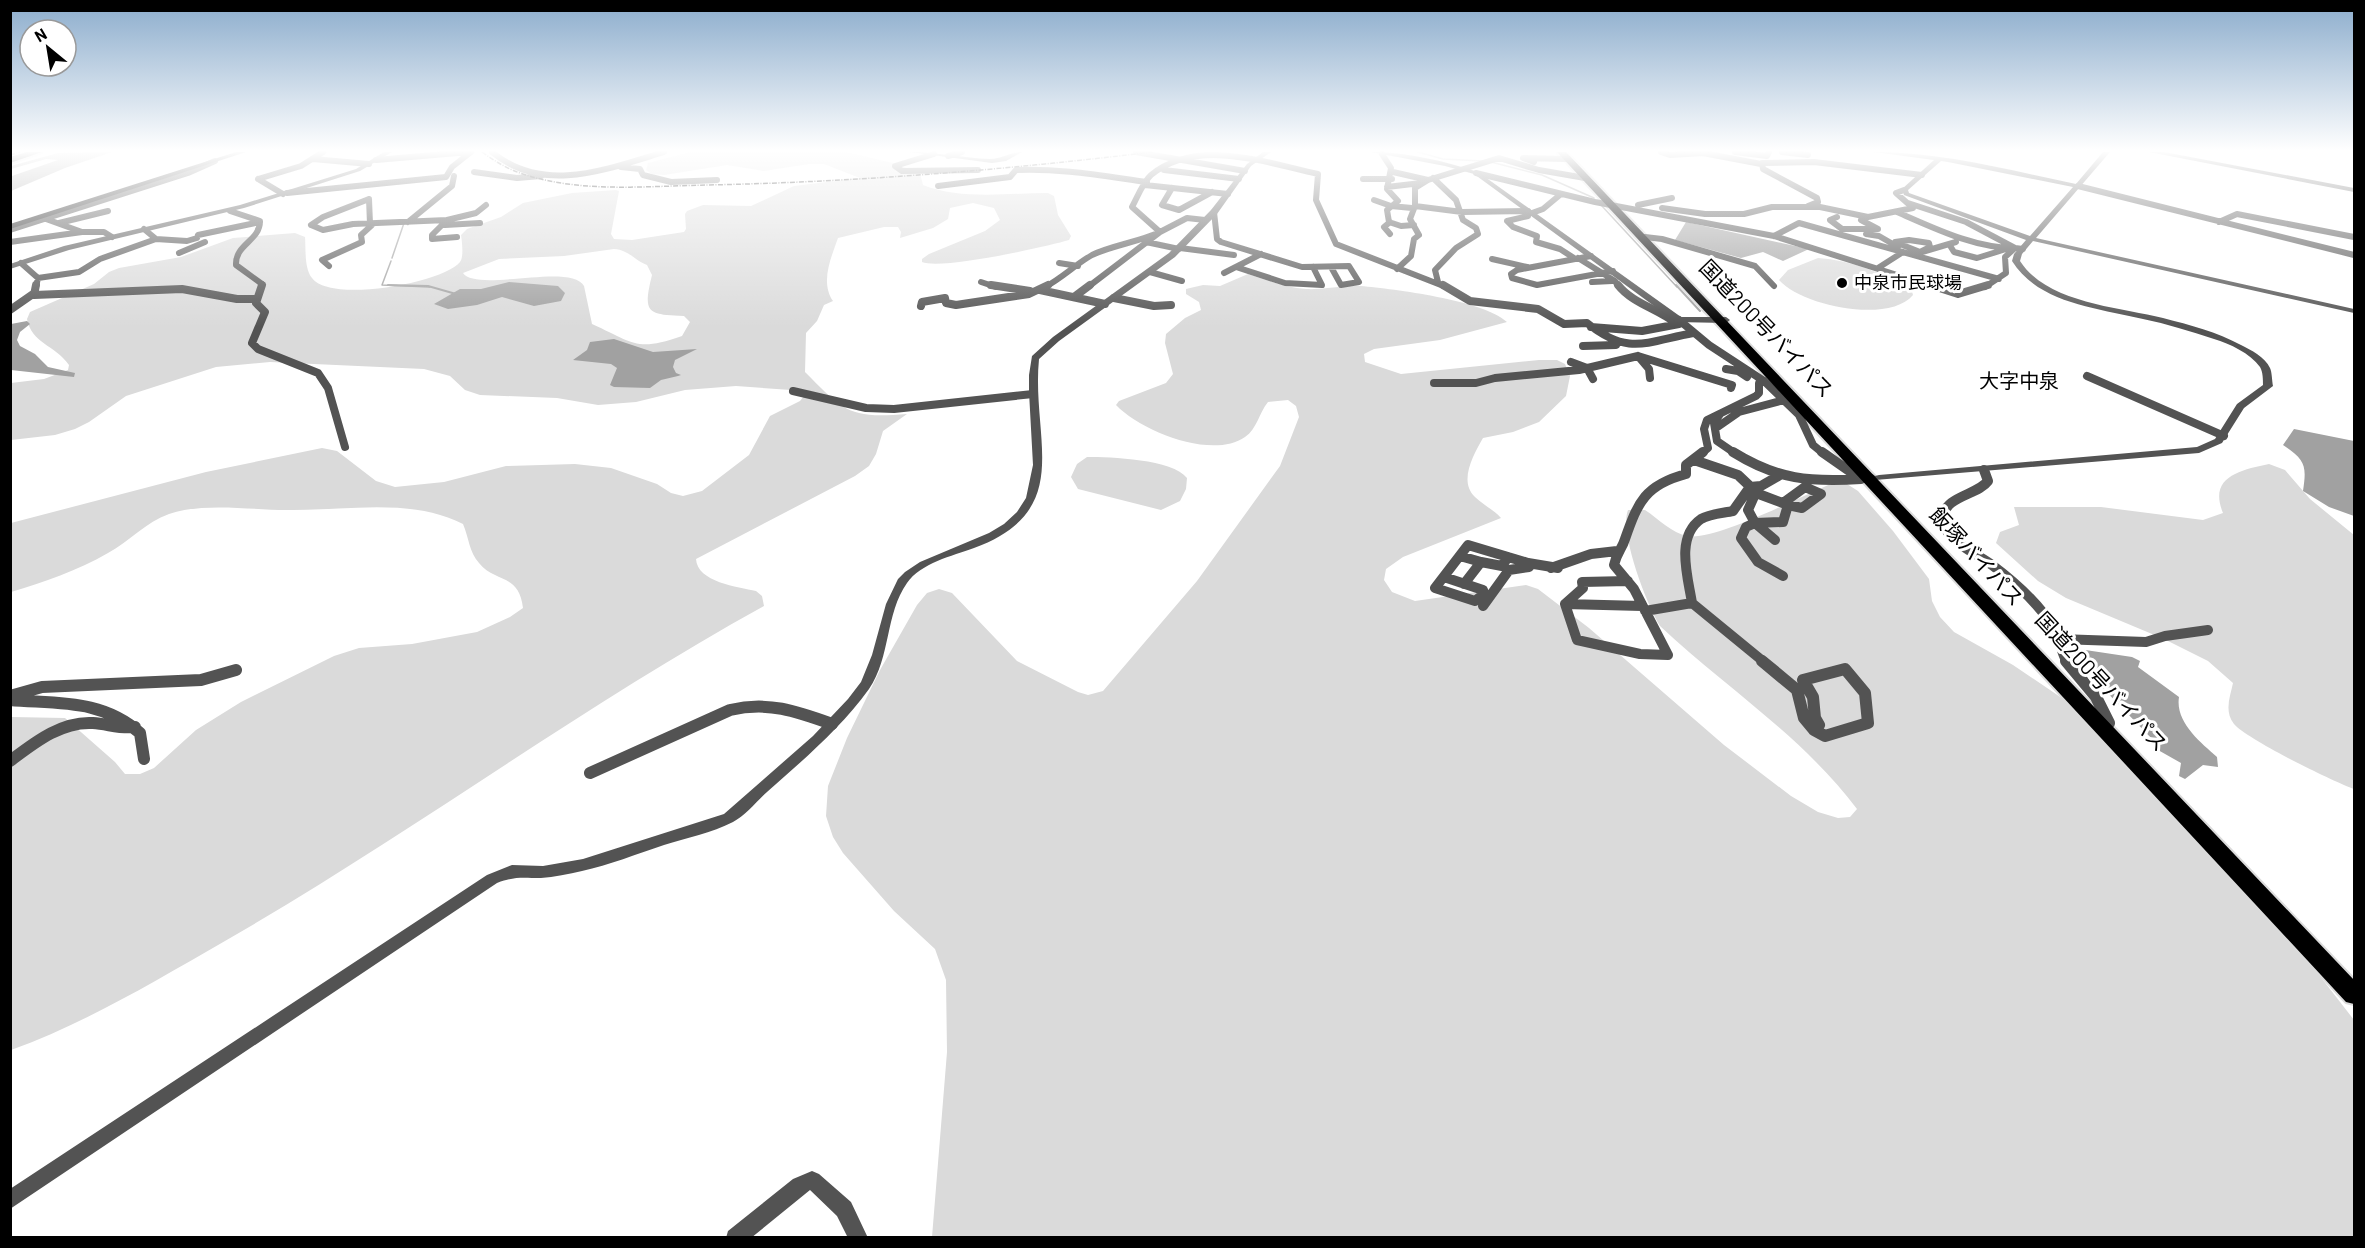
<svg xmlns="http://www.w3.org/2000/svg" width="2365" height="1248" font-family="Barlow,'Noto Sans JP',sans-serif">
<rect width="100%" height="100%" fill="#fff"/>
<path fill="#dadada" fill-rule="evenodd" d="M 690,152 L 846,152 L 893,163 L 920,173 L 923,185 C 961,200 1007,193 1048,193 L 1054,196 L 1058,215 L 1071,236 L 1069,240 C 1045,247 942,270 922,262 L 922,259 L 929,254 L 985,231 L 1000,220 L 994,208 L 973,203 L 950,208 L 948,219 L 933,228 L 900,238 L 901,232 L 898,227 L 884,227 L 838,238 C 831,258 820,282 833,301 L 824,305 L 817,321 L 806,333 L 805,372 C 844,411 849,419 907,414 L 883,431 L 876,454 L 869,466 L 855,476 L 696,559 C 697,582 738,587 756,591 L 762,596 L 764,606 C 579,708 408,836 225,941 C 155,981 86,1023 11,1050 L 11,717 L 65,718 L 115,762 L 125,774 L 140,774 L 154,768 L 196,730 L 241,702 L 334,656 L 359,648 L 412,644 L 477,632 L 510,617 L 523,608 C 519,573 495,583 479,563 C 469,552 469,538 463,524 C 410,497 345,511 287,510 C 251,510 204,502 169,514 C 146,522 130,541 108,553 C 77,571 44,582 11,592 L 11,523 L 206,472 L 322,448 L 337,451 L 376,481 L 395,487 L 444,482 L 506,466 L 575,464 L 611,468 L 657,484 L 671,493 L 683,496 L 702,491 L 749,455 L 770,416 L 800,401 L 804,396 L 791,390 L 736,386 L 685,390 L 636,402 L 598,405 L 557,398 L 480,395 L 465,390 L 450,376 L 424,369 L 270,362 L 216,367 L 126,396 L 89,422 L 75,429 L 55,435 L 11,440 L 11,383 L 44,379 L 68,370 L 69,365 C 54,344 32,344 27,319 L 30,312 L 94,284 L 109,272 L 119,268 L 181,257 L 233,238 L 295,233 L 305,237 C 306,249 304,268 312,278 C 331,304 445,282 460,262 C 464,257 462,241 461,235 L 467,229 L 501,217 L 523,203 L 572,193 L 616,190 L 619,191 L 611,234 L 614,239 L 632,240 L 684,232 L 686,229 L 685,214 L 687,211 L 703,205 L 751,206 L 794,186 L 860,178 L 824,164 L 809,164 L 764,171 L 727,165 L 664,175 L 652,174 L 646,170 L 648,163 ZM 614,249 C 629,250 634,260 647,265 L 652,275 C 643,312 646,315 684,316 L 690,322 L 682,336 C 636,352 634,343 592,324 L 584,286 C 571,262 477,293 463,273 L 499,259 L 564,256 Z
M 1818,258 C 1851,260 1882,273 1911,288 L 1913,295 C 1889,324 1802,306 1779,280 L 1788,270 Z
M 1248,274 C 1267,280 1286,288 1306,289 C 1324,290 1343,285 1361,286 C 1394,289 1483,300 1507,322 L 1440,340 L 1374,349 L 1364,354 L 1365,362 L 1401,374 L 1539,360 L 1557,360 L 1565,364 L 1570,376 L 1566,396 L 1539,422 L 1513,432 L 1483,438 C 1474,454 1458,481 1475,497 C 1483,505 1493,509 1501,518 L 1403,557 L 1386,569 L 1384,580 L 1392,592 L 1415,601 L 1526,585 L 1538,589 L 1589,628 L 1724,745 L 1791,796 L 1818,812 L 1838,818 L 1850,817 L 1857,809 C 1803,737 1725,687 1660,626 C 1647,605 1619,533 1628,510 L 1645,510 C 1659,519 1671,533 1688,536 C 1715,541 1804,495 1833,483 L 1847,484 L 1858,491 L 1893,531 L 1929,579 L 1932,601 L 1940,617 L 1954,632 L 2013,665 L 2075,707 L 2258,896 L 2354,1020 L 2354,1237 L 932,1237 L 947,1052 L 946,980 L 935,949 L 894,911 L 843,853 L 833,837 L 826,816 L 828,786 L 847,738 L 880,670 L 917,605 L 927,593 L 939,589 L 952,593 L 1017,661 L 1078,692 L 1088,695 L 1103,691 L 1197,581 L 1280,466 L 1299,417 L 1296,406 L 1288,400 L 1268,402 C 1259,413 1257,429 1245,437 C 1212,460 1141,431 1116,405 L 1119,401 L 1166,383 L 1173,374 L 1165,343 L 1166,334 L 1185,318 L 1201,310 L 1199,302 L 1186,294 L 1186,289 L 1203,285 L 1220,286 Z
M 1087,457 C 1110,457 1173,459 1187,478 L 1186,489 L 1180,501 L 1161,510 L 1078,489 L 1071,477 L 1077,464 Z
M 2269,464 L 2285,470 L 2310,499 L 2354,535 L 2354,789 C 2332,781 2248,740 2234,724 C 2224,711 2230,697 2233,683 L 2208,661 L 2164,639 L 2066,598 L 2038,581 L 1996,543 L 2000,532 L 2019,525 L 2014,507 L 2101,507 L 2203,520 L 2223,513 C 2208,477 2240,470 2269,464 Z"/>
<path fill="#a1a1a1" d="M 112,152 L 65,168 L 11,191 L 12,176 L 58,160 L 46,159 L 11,169 L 11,166 L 58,153 Z
M 1686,222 L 1809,249 L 1783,261 L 1763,252 L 1741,258 L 1675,240 Z
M 509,282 L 558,286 L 565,293 L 561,301 L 534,306 L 502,297 L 477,305 L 448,309 L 434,304 L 460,289 L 481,289 Z
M 27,321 L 30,324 L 20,332 L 17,340 L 20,346 L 35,354 L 48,367 L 75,373 L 74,377 L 11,370 L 11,324 Z
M 614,339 L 653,352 L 697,349 L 675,360 L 673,367 L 676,373 L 681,375 L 678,376 L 661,380 L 650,388 L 614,387 L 610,385 L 617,368 L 611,364 L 573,360 L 587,350 L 590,342 Z
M 2294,429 L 2354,441 L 2354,516 L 2329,507 L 2303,491 C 2307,465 2305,460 2283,445 Z
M 2072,648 L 2132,657 L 2140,661 L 2138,667 L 2179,697 C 2175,722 2200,742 2217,757 L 2218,767 L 2203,765 L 2185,779 L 2179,776 L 2181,763 L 2158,750 L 2154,741 L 2066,650 Z"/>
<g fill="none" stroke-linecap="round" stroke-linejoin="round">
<path stroke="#a1a1a1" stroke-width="1.5" d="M 1418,152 L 1443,159 L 1482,161
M 1491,162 L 1542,175 L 1594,198
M 1601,205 L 1677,287
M 392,258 L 404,223
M 391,261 L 382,285 L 430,287"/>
<path stroke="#a1a1a1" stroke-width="2" d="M 388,285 L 428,286 L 456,294
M 1676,285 L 1700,311"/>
<g stroke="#dbdbdb" stroke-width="4">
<path id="trunk" d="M 27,152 L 42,152 L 10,163 L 10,157 Z
M 1557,152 L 1566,152 L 2354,980 L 2354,1004 L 2346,1002 Z"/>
</g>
<path stroke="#535353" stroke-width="6" d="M 492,152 C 543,195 607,169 664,152
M 1136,152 L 1245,171
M 1661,152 L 1670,155 L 1703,153 L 1761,164
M 1735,152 L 1767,156 L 1769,152
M 1782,152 L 1808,155
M 934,154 L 895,166 L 902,171 L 978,170
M 1382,154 L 1391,168 L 1387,189 L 1398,201 L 1387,210 L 1389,222 L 1401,226 L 1414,225
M 948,156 L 962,152
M 313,159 L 369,164
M 376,160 L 469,152
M 1534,162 L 1523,158 L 1567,159
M 621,167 L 640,169 L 643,175 L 671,182 L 717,180
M 1164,170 L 1239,179
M 474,172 L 517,178 L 541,176
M 1393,172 L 1428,180
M 1476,173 L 1595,202 L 1774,236 L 1935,287
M 1433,178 L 1456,200 L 1463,220 L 1476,228 L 1478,234 L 1456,248 L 1435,270 L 1438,282
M 258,179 L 301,166 L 323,152
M 258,179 L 283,194
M 1363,179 L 1392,179
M 1145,185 L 1228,194
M 938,186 L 1010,177 L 1016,170 C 1060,168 1103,176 1147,182
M 2078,186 L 2354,255
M 1387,187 L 1421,183
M 1172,188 L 1162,205 L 1179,210 L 1212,192
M 287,193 L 446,177 L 452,167 L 471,152
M 369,199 L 323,217 L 311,225 L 323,230 L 353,224 L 447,220 L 432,235 L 432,239 L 457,237
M 369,199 L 370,224
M 1374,200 L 1391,206 L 1412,208
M 1908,203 L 1966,222 L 2015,248
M 1638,205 L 1672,198
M 1415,206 L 1462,212 L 1528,211
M 1808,206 L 1818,202 L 1817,198 L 1763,169 L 1762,163 L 1814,162 L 1922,175
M 1662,208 L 1705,214 L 1744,214 L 1772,207 L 1820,207 L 1868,217 L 1913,208 L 1896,193 L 1904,190
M 230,211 L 260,221 C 260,241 235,244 236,265 L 262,284 L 261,287
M 1214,212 L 1217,239 L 1221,242 L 1302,267 L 1349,266 L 1359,282 L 1341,285 L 1331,267
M 1897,212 C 1934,228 1974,248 2015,248
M 1532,213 L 1543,209 L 1561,194
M 1528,216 L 1507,221 L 1513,227 L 1537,236 L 1536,242 L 1560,249 L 1574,258
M 1837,217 L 1830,220 L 1842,229 L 1878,229 L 1861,220
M 46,219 L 82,232 L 104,232 L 112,237
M 447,220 L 476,213 L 486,205
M 408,222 L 452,186 L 454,176
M 1390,222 L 1384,227 L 1390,234
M 2219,222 L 2237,214 L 2354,237
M 59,223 L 108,211
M 445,225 L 480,223
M 10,230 L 188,173 L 215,161
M 1160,232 L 1132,207 C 1137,198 1143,182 1151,175 C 1198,137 1266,163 1318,174 L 1316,200 L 1336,244 L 1446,287
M 1866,234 L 1879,236 L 1898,247
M 1774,236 L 1799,223 L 1999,279
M 1645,237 L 1662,239 L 1755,266 L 1774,286
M 156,239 L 187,241 L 197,238 L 198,235 L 260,222
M 1909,240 L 1929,243 L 1930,247 L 1920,252 L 1895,242 Z
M 10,242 L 82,232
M 1146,242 L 1179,249
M 1956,242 L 1949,244 L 1954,252 L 1977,258 L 2006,249
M 1180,248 L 1234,255
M 1922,252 L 1949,244
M 179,253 L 205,242
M 1591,256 L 1517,270 L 1511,274 L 1512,278 L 1537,285 L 1613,271
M 1578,258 L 1615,281 L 1619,287
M 1492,259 L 1527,267
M 21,263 L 38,278 L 36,287
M 1059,263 L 1078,266
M 329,266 L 322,260 L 362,242 L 361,235 L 372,225
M 1236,267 L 1285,283 L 1322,285 L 1313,267
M 1878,268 L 1903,252
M 1397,269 L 1411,256 L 1414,239 L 1419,235 L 1410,219 L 1415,206 L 1415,188 L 1428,180 L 1499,158 L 1539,170 L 1585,178
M 1150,272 L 1182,281
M 1224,273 L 1261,254
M 38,278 L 79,272 L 100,259 L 156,239 L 144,229
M 981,282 L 996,287
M 1592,282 L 1612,281
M 1045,287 C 1062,278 1076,264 1092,255 C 1113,245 1139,242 1160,232
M 1088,287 L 1160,232 L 1187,218 L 1205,220
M 1985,287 L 2006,273 L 2005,257 L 2015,248 L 2023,249"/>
<path stroke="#535353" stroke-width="8" d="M 36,285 L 34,295 L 182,289 L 237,299 L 256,299
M 262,285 L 256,303 L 265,312 L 252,343 L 258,349 L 318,373 L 328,388 L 345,447
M 991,285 L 1030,291
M 1443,285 L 1470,301 L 1538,309 L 1564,324 L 1587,323 C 1628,356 1646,342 1693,333
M 1618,285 C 1633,304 1659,309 1677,324
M 1930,285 L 1958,294 L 1988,285
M 1040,290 L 1105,304
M 1074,297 L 1090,285
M 1114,298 L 1154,306 L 1171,305
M 921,306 L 922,302 L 945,298 L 946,303 L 956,305 L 1029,294 L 1048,285
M 10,310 L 33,294
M 1679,320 L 1709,345 L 1764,381 L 1799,415 L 1813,445 L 1824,454
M 1591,327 L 1642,331 L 1679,324
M 1583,346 L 1616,345
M 1638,356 L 1649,369 L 1650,378
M 1571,362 L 1587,368 L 1593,379
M 1726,369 L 1738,371 L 1747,377
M 2087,376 L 2224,436
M 1434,383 L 1476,383 L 1495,378 L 1579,370 L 1638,356 L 1732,385 L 1731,388
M 793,391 L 866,408 L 894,409 L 1033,394
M 1720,414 L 1714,423 L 1717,441 L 1736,454
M 1716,428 L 1739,412 L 1784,400
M 1701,454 L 1708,448 L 1704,429 L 1707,420 L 1756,396 L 1759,393 L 1759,383 L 1764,381"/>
<path stroke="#535353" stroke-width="10" d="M 1733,452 C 1778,480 1810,482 1861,479
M 1822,452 L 1855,475 L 1871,479
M 1694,460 L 1738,475 L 1756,492 L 1748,510 L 1755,523 L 1746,527 L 1741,538 L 1758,562 L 1783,576
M 1984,470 L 1988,481 C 1978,495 1944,496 1943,518 C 1942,540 1978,554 1992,565 C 2016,583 2041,605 2056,632 C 2061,642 2061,653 2067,662
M 1750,487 L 1733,511 C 1724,513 1709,514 1701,519 C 1675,537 1688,577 1692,603 L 1764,662
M 1750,487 L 1761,486 L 1780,475
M 1783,503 L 1805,487 L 1821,494 L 1802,508 L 1788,505
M 1755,523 L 1783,522 L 1788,505 L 1756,493
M 1755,523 L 1775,540
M 1460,556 L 1481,562 L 1464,584
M 1481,562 L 1502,566 L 1508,557
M 1551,568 L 1591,554 L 1617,551
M 1444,577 L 1483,590 L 1484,594 L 1475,601 L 1435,588 L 1468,545 L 1528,563 L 1558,568
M 1628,581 L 1582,582 L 1583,588 L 1565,604 L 1577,640 L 1640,654 L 1668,655
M 1565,604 L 1642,606
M 1483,606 L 1509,570 L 1529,567
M 1645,611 L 1692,603
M 2059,639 L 2146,642 L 2165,636 L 2208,630
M 1668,655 L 1634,589 L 1614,565 C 1617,552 1622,549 1625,539 C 1638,502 1645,485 1686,474 L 1686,465 L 1703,452"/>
<path stroke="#535353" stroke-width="12" d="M 1762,661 L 1797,690 L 1804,718 L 1814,730
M 2066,661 L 2096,697 L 2109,723
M 1845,669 L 1865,693 L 1868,723 L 1825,736 L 1814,730 L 1819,725 L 1815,718 L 1813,697 L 1803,680 Z
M 10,696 L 42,687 L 201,680 L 236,670
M 10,700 C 58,704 102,699 140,733 L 144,759
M 10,761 C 34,743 61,721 93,723 C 108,724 120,729 135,727
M 590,773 L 730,710 C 768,701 796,711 832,724"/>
<path fill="#535353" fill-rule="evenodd" d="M 384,152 L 392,152 L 360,171 L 244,208 L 69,250 L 10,269 L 10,264 L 64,246 L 240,205 L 356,169 Z
M 910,152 C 937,152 963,158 990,159 C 1002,159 1010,152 1022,152 L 1006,161 L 992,163 Z
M 1263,152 L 1271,152 L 1251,166 L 1217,214 L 1175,257 L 1059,341 L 1039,359 C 1031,440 1076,510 974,548 C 952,556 921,563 907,583 C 885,614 891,657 869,689 C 840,729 803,760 767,792 C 756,802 745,816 733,822 C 712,833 686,838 664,845 C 637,854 609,865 582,871 C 569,874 554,877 541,878 C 522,878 516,876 497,883 L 10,1209 L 10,1189 L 487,875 L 512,865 L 543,866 L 583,859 L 724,814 L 813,736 L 848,699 L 861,682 L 872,655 L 886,604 L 898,579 L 905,572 L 920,562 L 989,533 L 1004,524 L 1017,512 L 1026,498 L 1033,465 L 1029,392 L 1029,375 L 1032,356 L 1053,337 L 1169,253 L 1211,210 L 1247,164 Z
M 1371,152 C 1407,152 1444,161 1478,172 L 1681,317 L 1726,317 L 1730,320 L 1726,323 L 1676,322 L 1474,174 L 1445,166 Z
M 1874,152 C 1942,152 2009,170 2076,184 L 2103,152 L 2110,152 L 2036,238 L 2354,309 L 2354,313 L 2033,241 L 2022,254 L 2020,261 C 2047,303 2118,307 2163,318 C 2190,325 2217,332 2241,345 C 2251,350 2265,357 2270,368 C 2272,372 2272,381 2273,386 L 2244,408 L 2222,443 L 2199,453 L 1875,480 L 1874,478 L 1875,476 L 1879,475 L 2197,447 L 2215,439 L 2237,404 L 2263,385 C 2263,380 2263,372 2260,367 C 2250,353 2230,344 2214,339 C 2190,331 2167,324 2143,319 C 2098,308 2039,304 2012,261 L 2014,254 L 2026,240 L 1904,195 L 1902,189 L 1934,160 ZM 1941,161 L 1948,162 L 2073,187 L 2030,236 L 1909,193 L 1908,190 Z
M 2149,152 L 2164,152 L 2354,188 L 2354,192 Z
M 812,1171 L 819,1174 L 851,1202 L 868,1238 L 848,1238 L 837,1216 L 810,1190 L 751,1238 L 726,1238 L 728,1231 L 793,1179 Z"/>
<path fill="#202020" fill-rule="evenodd" d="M 236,152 L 246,152 L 10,229 L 10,224 Z"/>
<use href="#trunk" fill="#000" fill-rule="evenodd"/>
<path stroke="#000" stroke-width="1.5" stroke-dasharray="5 1.5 1 1.5" stroke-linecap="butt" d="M 482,152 C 496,162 509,170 526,175 C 583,193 648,186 707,185 C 856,182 1004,170 1152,152
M 10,155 L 20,152"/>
</g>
<linearGradient id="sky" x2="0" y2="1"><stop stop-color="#8baccc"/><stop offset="0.46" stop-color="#fff"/><stop offset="1" stop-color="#fff" stop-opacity="0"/></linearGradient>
<rect width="2365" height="327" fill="url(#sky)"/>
<circle fill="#000" stroke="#fff" stroke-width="2" cx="1842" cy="283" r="6"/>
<g text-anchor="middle" stroke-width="6" stroke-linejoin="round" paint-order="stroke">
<g font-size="18" fill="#000" stroke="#fff" text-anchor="start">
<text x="1854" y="289">中泉市民球場</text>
</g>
<g font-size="20" fill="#000" stroke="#fff">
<text x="2019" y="388">大字中泉</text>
</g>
<g font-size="21" fill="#000" stroke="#fff">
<text transform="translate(1766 329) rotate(46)" y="7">国道200号バイパス</text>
<text transform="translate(1976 557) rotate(47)" y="7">飯塚バイパス</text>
<text transform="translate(2101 682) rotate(47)" y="7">国道200号バイパス</text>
</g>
</g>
<rect width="2365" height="1248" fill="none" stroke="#000000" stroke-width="24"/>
<g transform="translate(48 48) rotate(330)"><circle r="28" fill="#ffffff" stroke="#999999" stroke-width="1.5"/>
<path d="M0-4.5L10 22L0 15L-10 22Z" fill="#000000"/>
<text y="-9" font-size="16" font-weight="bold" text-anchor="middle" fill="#000000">N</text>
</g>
</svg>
